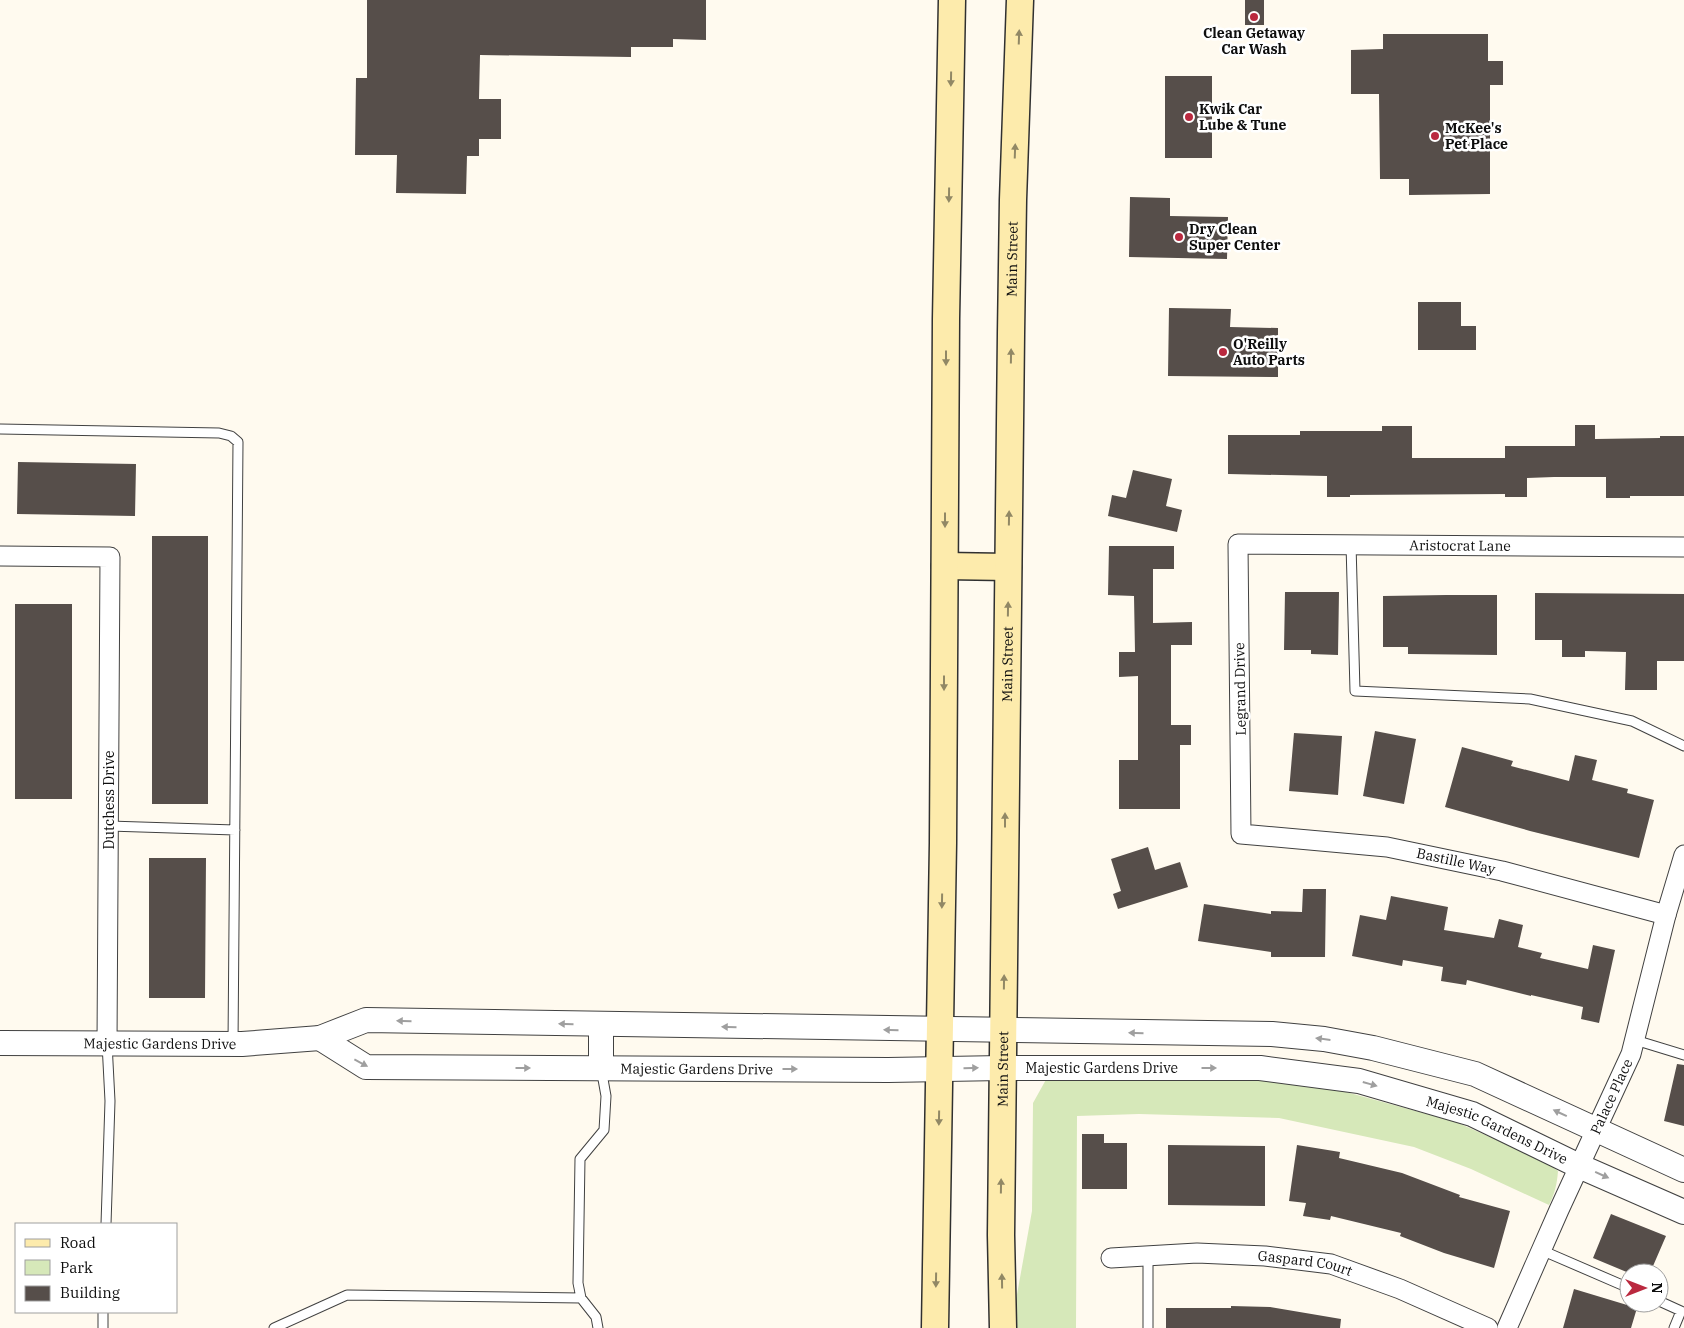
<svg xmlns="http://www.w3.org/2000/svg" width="1684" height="1328" font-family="'IBM Plex Serif',serif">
<rect width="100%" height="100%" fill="#fffaef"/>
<path fill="#d6e8b9" d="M 1048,1076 L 1257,1080 L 1335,1089 L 1456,1122 L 1546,1162 L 1558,1171 C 1557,1184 1555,1193 1549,1205 L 1471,1169 L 1414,1147 L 1279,1118 L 1139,1114 L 1077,1116 L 1076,1328 L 1017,1328 L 1016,1300 L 1032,1211 L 1033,1103 Z"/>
<path fill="#564e4a" d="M 367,0 L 706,0 L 706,40 L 673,39 L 673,47 L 631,47 L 631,57 L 480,55 L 479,99 L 501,99 L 501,139 L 479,139 L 479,156 L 467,156 L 466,194 L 396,193 L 397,155 L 355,155 L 356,78 L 367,78 Z
M 1245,0 L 1264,0 L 1264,25 L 1245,25 Z
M 1383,34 L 1488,34 L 1488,61 L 1503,61 L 1503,85 L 1490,85 L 1490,194 L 1409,195 L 1409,179 L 1380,179 L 1379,94 L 1351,94 L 1351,50 L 1383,49 Z
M 1165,76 L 1212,76 L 1212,158 L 1165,158 Z
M 1130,197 L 1170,198 L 1170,216 L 1228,217 L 1227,259 L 1129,257 Z
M 1418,302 L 1461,302 L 1461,326 L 1476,326 L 1476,350 L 1418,350 Z
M 1169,308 L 1231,309 L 1230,327 L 1278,328 L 1278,377 L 1168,376 Z
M 1575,425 L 1595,425 L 1595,439 L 1660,438 L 1660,436 L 1684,436 L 1684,496 L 1630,496 L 1630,498 L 1606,498 L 1606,477 L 1554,477 L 1527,478 L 1527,497 L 1505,497 L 1505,494 L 1350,495 L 1350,497 L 1327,497 L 1327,476 L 1228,474 L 1228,435 L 1300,435 L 1300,431 L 1382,431 L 1382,426 L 1412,426 L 1412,458 L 1505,458 L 1505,446 L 1575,446 Z
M 18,462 L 136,464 L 135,516 L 17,514 Z
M 1133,470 L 1172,479 L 1166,506 L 1182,510 L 1177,532 L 1108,516 L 1112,495 L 1126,498 Z
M 152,536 L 208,536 L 208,804 L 152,804 Z
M 1109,546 L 1174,546 L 1174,569 L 1153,569 L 1153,623 L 1192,622 L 1192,645 L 1171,645 L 1171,725 L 1191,725 L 1191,745 L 1180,745 L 1180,809 L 1119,809 L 1119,760 L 1138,760 L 1138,676 L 1119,677 L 1119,652 L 1135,652 L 1134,596 L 1108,595 Z
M 1285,592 L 1339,592 L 1338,655 L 1311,654 L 1311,650 L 1284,650 Z
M 1535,593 L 1684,594 L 1684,661 L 1657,661 L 1657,690 L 1625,690 L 1626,652 L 1585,651 L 1585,657 L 1562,657 L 1562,640 L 1535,640 Z
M 1446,595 L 1497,595 L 1497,655 L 1408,654 L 1408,647 L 1383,647 L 1383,596 Z
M 15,604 L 72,604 L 72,799 L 15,799 Z
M 1375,731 L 1416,739 L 1404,804 L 1363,796 Z
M 1294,733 L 1342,736 L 1338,795 L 1289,791 Z
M 1462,747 L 1513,761 L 1511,766 L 1569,781 L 1575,755 L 1597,760 L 1592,780 L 1628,789 L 1627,793 L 1654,800 L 1639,858 L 1530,831 L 1445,807 Z
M 1148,847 L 1155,870 L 1180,862 L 1188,887 L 1118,909 L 1113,894 L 1121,891 L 1111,859 Z
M 149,858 L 206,858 L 205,998 L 149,998 Z
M 1303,889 L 1326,889 L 1325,957 L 1271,957 L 1271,952 L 1198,941 L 1204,904 L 1271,914 L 1271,911 L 1302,912 Z
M 1391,896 L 1448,907 L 1444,930 L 1494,938 L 1499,919 L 1523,925 L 1518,947 L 1542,953 L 1540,958 L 1588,969 L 1593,945 L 1615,950 L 1599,1023 L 1581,1019 L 1583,1007 L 1531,995 L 1531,996 L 1467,980 L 1466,985 L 1441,981 L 1443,967 L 1403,960 L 1402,966 L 1352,956 L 1360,915 L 1386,920 Z
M 1677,1064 L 1684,1065 L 1684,1126 L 1664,1121 Z
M 1082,1134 L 1104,1134 L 1104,1143 L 1127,1143 L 1127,1189 L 1082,1189 Z
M 1168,1145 L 1265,1146 L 1265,1206 L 1168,1205 Z
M 1297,1145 L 1340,1152 L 1339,1158 L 1402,1173 L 1460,1195 L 1459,1197 L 1510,1211 L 1494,1268 L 1444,1253 L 1400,1236 L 1401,1233 L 1331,1216 L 1330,1220 L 1303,1216 L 1306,1203 L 1289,1201 Z
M 1611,1214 L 1666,1236 L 1650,1273 L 1629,1273 L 1593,1258 Z
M 1574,1289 L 1637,1308 L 1631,1328 L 1563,1328 Z
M 1231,1306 L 1270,1307 L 1341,1319 L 1340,1328 L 1166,1328 L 1166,1308 L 1231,1308 Z"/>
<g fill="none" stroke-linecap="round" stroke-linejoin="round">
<g stroke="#414141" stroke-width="11">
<path id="service" d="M 0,429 L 219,433 L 231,436 L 238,442 L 233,1044
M 1351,544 L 1355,691 L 1530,699 L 1632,721 L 1684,746
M 109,826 L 235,830
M 1635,1040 L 1684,1055
M 106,1224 L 110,1101 L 107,1043
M 1541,1250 L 1629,1288
M 1148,1256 L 1148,1328
M 581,1298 L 578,1283 L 580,1159 L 604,1130 L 606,1096 L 601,1068
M 1659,1301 L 1681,1311 L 1674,1328
M 103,1328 L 103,1312
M 274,1328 L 347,1295 L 581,1298 L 596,1317 L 598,1328"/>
</g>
<g stroke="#414141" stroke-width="21">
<g id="minor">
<path d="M 0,556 L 110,557 L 107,1043"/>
<path id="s1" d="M 1666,915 L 1502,871 L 1387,847 L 1241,834 L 1238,544 L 1684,547"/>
<path id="s2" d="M 1111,1258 L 1197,1253 L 1265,1256 L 1331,1264 L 1400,1289 L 1488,1328"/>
<path id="s3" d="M 1507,1328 L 1559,1210 L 1631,1054 L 1666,915 L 1684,855"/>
</g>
</g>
<g stroke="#414141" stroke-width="26">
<g id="tertiary">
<path d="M 601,1025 L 601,1068"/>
<path id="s4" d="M 320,1038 L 366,1067 L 888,1070 L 1002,1068 L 1260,1068 L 1359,1081 L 1472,1114 L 1579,1166 L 1684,1212"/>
<path id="s5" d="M 0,1043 L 242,1044 L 320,1038 L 366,1020 L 1272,1034 L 1324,1039 L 1373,1048 L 1475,1074 L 1684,1170"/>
</g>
</g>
<g stroke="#303030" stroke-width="29">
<g id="secondary">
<path d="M 945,566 L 1008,567"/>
<path d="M 935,1328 L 943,843 L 946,319 L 952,0"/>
<path id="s6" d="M 1003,1328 L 1001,1235 L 1011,334 L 1013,200 L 1020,0"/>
</g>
</g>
<use href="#service" stroke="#fff" stroke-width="9"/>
<use href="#minor" stroke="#fff" stroke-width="19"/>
<use href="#tertiary" stroke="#fff" stroke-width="24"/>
<use href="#secondary" stroke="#fdebac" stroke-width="26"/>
</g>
<defs><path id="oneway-solid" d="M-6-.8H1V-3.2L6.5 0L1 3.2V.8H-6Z" transform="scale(1.25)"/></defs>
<g fill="#918865">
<use href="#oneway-solid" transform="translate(1019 37) rotate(-88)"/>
<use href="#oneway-solid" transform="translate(951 79) rotate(91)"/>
<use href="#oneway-solid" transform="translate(1015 151) rotate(-88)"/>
<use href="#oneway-solid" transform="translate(949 195) rotate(91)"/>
<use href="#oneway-solid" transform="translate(1011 356) rotate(-89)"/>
<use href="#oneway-solid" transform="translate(946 358) rotate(90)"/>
<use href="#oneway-solid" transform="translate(1009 518) rotate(-89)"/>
<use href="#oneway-solid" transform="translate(945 520) rotate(90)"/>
<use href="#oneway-solid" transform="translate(1008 609) rotate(-89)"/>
<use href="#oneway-solid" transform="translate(944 683) rotate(90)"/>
<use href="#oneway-solid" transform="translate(1005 820) rotate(-90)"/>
<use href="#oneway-solid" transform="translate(942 901) rotate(91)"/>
<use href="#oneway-solid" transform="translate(1004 982) rotate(-89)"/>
<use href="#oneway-solid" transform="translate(939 1118) rotate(91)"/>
<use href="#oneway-solid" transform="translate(1001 1186) rotate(-89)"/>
<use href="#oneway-solid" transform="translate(936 1280) rotate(91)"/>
<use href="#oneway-solid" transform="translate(1002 1281) rotate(-91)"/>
</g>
<g fill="#9f9f9f">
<use href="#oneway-solid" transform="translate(404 1021) rotate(-179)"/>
<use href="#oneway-solid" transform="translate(566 1024) rotate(-179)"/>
<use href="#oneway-solid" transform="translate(729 1027) rotate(-179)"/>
<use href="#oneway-solid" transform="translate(891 1030) rotate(-179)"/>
<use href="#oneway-solid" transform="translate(1136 1033) rotate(-179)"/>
<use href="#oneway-solid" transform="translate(1323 1039) rotate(-173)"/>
<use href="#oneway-solid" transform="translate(361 1063) rotate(28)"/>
<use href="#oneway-solid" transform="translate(523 1068)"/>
<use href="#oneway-solid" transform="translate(971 1068) rotate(-1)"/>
<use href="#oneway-solid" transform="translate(1209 1068)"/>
<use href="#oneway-solid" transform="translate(790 1069)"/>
<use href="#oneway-solid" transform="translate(1370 1084) rotate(16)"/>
<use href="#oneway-solid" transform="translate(1560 1113) rotate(-155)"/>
<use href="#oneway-solid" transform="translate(1602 1175) rotate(24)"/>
</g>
<g fill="#ba293f" stroke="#fff" stroke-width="2">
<circle cx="1254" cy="17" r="5"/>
<circle cx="1189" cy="117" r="5"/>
<circle cx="1435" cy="136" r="5"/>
<circle cx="1179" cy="237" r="5"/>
<circle cx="1223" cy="352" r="5"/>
</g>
<g text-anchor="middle" stroke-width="5" stroke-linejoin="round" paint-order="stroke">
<g font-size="14" font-weight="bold" fill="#0e0e0e" stroke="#fff" text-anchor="start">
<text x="1254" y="38" text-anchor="middle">Clean Getaway<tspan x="1254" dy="16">Car Wash</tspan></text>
<text x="1199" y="114">Kwik Car<tspan x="1199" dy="16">Lube &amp; Tune</tspan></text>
<text x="1445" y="133">McKee's<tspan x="1445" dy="16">Pet Place</tspan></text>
<text x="1189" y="234">Dry Clean<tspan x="1189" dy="16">Super Center</tspan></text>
<text x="1233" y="349">O'Reilly<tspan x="1233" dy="16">Auto Parts</tspan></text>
</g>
<g font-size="14" fill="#0e0e0e" stroke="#fff">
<text dy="5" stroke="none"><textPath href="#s6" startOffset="1069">Main Street</textPath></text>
<text dy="5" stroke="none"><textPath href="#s1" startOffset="946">Aristocrat Lane</textPath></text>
<text dy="5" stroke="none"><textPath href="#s6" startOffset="664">Main Street</textPath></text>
<text transform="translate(1240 689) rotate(-91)" y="5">Legrand Drive</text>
<text transform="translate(109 800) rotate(-90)" y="5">Dutchess Drive</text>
<text transform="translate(1456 861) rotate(12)" y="5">Bastille Way</text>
<text dy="5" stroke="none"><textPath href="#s5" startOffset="160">Majestic Gardens Drive</textPath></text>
<text dy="5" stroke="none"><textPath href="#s4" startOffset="790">Majestic Gardens Drive</textPath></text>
<text dy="5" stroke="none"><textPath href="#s4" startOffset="385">Majestic Gardens Drive</textPath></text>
<text dy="5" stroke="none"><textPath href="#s6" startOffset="259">Main Street</textPath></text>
<text dy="5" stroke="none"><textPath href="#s3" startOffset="254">Palace Place</textPath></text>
<text dy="5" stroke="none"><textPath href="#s4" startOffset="1195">Majestic Gardens Drive</textPath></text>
<text dy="5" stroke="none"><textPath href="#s2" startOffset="195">Gaspard Court</textPath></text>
</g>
</g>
<rect x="15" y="1223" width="162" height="90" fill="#ffffff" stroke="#9f9f9f"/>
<rect x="25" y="1239" width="25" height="8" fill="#fdebac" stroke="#9f9f9f"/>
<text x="60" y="1248" font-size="15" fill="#0e0e0e">Road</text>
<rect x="25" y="1260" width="25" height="15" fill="#d6e8b9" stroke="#9f9f9f"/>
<text x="60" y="1273" font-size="15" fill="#0e0e0e">Park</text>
<rect x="25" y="1286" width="25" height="15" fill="#564e4a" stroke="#9f9f9f"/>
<text x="60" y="1298" font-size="15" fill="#0e0e0e">Building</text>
<g transform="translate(1644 1288) rotate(90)"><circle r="24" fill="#ffffff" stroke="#9f9f9f"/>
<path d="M0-4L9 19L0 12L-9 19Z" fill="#ba293f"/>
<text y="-8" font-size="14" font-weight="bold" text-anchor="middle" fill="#0e0e0e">N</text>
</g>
</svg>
